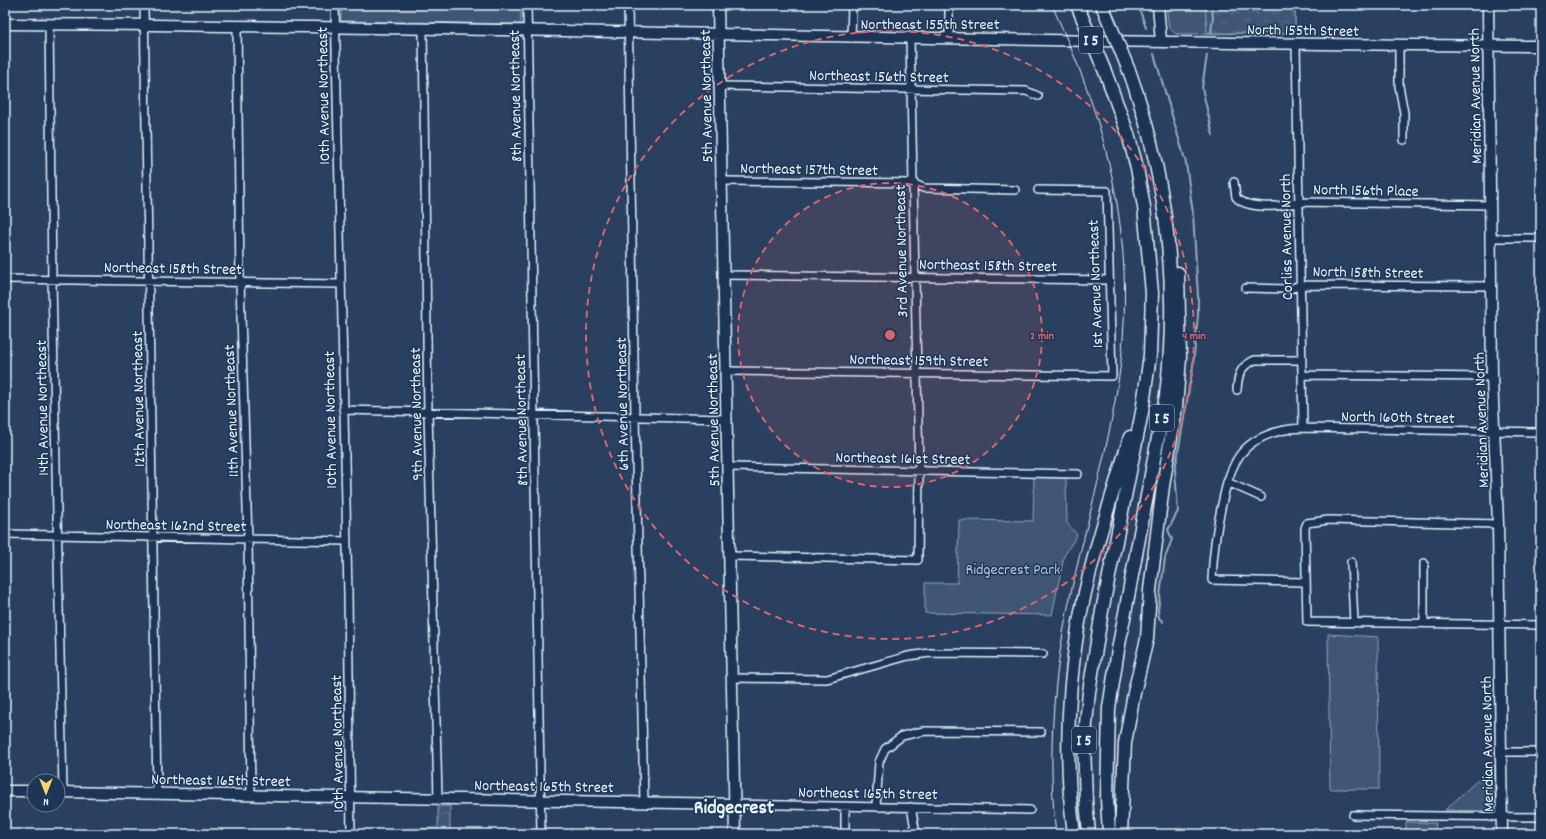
<svg xmlns="http://www.w3.org/2000/svg" width="1546" height="839" font-family="Dekko,sans-serif">
<defs>
<pattern id="forest-crowns" width="20" height="18" patternUnits="userSpaceOnUse"><rect width="20" height="18" fill="#415774"/><path d="M2 6a3 3 0 1 1 6 0M12 15a3 3 0 1 1 6 0" fill="none" stroke="#5c7089"/></pattern>
</defs>
<rect width="100%" height="100%" fill="#294061"/>
<filter id="ink" filterUnits="userSpaceOnUse"><feTurbulence type="fractalNoise" baseFrequency=".025" numOctaves="2"/><feDisplacementMap in="SourceGraphic" scale="8" xChannelSelector="R" yChannelSelector="G"/><feConvolveMatrix kernelMatrix="1 2 1 2 8 2 1 2 1" color-interpolation-filters="sRGB"/></filter>
<g filter="url(#ink)">
<path fill="#415774" stroke="#94a4b6" d="M 341,5 L 520,5 L 521,24 L 341,21 Z
M 1166,5 L 1295,5 L 1295,33 L 1176,34 L 1169,28 Z
M 1034,477 L 1066,478 L 1067,523 L 1077,535 L 1064,556 L 1052,615 L 925,613 L 925,583 L 957,583 L 959,520 L 1033,521 Z
M 1328,634 L 1378,637 L 1379,789 L 1330,789 Z
M 1494,765 L 1495,811 L 1445,810 Z"/>
<path fill="url(#forest-crowns)" stroke="#94a4b6" d="M 1205,5 L 1295,5 L 1295,33 L 1207,33 Z
M 438,806 L 450,806 L 450,834 L 403,834 L 403,829 L 438,828 Z
M 1406,822 L 1436,823 L 1434,834 L 1406,834 Z"/>
<g fill="none" stroke-linecap="round" stroke-linejoin="round">
<path stroke="#9dabbd" stroke-width="2" d="M 1138,5 L 1146,28
M 1211,32 L 1213,17 L 1211,5
M 1154,54 L 1186,163 L 1193,214 L 1198,296 L 1198,315 L 1193,366 L 1175,470 L 1178,511 L 1168,530 L 1172,539 L 1165,558 L 1158,610 L 1159,618 L 1163,622
M 1207,55 L 1202,88 L 1213,135"/>
<g stroke="#e8f1f8" stroke-width="10">
<path id="street" d="M 144,5 L 157,793
M 335,5 L 348,594 L 351,834
M 527,5 L 541,834
M 628,5 L 635,416 L 644,802
M 949,5 L 949,38
M 49,24 L 52,280 L 63,792
M 237,26 L 240,282 L 248,540 L 251,795
M 423,29 L 428,413 L 438,798
M 851,38 L 852,5
M 1296,44 L 1303,428
M 1399,46 L 1399,86 L 1404,113 L 1404,140
M 720,86 L 1026,91 L 1038,96
M 722,181 L 913,183 L 923,188 L 1015,190
M 1234,182 L 1236,197 C 1247,210 1283,207 1299,202 L 1491,205
M 1491,238 L 1541,238
M 724,275 L 1108,280
M 5,279 L 340,284
M 1246,288 L 1290,289 L 1300,285 L 1492,286
M 725,371 L 1112,376 L 1107,191 L 1038,190
M 1302,375 L 1492,377
M 1237,390 C 1238,375 1240,366 1255,360 L 1301,360
M 343,410 L 726,419
M 728,467 L 1078,474
M 1227,482 L 1261,497
M 1498,524 L 1328,520 L 1307,523 L 1305,528 L 1307,622 L 1541,625
M 5,534 L 346,541
M 730,556 L 918,560 L 919,471 L 910,38
M 1351,562 L 1354,622
M 1305,582 L 1212,580 C 1213,553 1216,530 1222,504 C 1225,490 1228,476 1235,463 C 1247,438 1277,429 1303,428 L 1541,432
M 1424,623 L 1424,563
M 733,678 L 827,679 L 908,656 L 930,653 L 1043,654
M 1501,752 L 1541,752
M 734,804 L 1030,810
M 876,806 L 879,762 L 885,749 L 902,736 L 924,731 L 1041,732
M 911,807 L 916,834
M 1353,815 L 1541,817
M 845,834 L 845,807"/>
</g>
<g stroke="#e8f1f8" stroke-width="13">
<path id="secondary" d="M 718,5 L 735,834
M 1158,5 L 1161,42
M 1488,5 L 1492,377 L 1498,524 L 1502,834
M 5,24 C 517,26 1029,44 1541,46
M 5,791 L 34,791
M 58,792 L 734,804"/>
</g>
<g stroke="#e8f1f8" stroke-width="15">
<path id="highway" d="M 1074,834 C 1065,766 1067,695 1078,628 C 1089,563 1111,500 1130,437
M 1089,834 L 1086,801 L 1084,745 L 1089,692 L 1102,611 L 1142,412 L 1150,355 L 1152,293 L 1144,207 L 1137,168 L 1128,134 L 1106,74
M 1109,834 L 1107,799 L 1109,708 L 1118,650 L 1166,395 C 1179,286 1167,177 1130,73
M 1121,834 L 1125,743 L 1134,693 L 1147,639 L 1150,590 L 1163,486 L 1176,407 L 1180,358 L 1178,273"/>
</g>
<use href="#street" stroke="#1d3557" stroke-width="7"/>
<use href="#secondary" stroke="#1d3557" stroke-width="10"/>
<use href="#highway" stroke="#1d3557" stroke-width="12"/>
<path stroke="#e8f1f8" stroke-width="1" d="M 1052,5 C 1066,37 1081,70 1092,104 C 1119,183 1130,267 1122,351 C 1113,443 1082,532 1065,622 C 1052,692 1048,764 1056,834"/>
<g stroke="#e8f1f8" stroke-width="15" stroke-linecap="butt">
<path id="highway-bridge" d="M 1077,5 L 1106,74
M 1102,5 L 1130,73"/>
</g>
<use href="#highway-bridge" stroke="#1d3557" stroke-width="12"/>
</g>
</g>
<circle cx="890" cy="335" r="152" fill="#db6466" fill-opacity=".12"/>
<g fill="none" stroke="#db6466" stroke-width="2" stroke-dasharray="7 5">
<circle cx="890" cy="335" r="152"/>
<circle cx="890" cy="335" r="304"/>
</g>
<g text-anchor="middle" stroke-width="3" stroke-linejoin="round" paint-order="stroke">
<g fill="#1d3557" stroke="#abb9c8" stroke-width="1">
<rect x="1079" y="27" width="24" height="26" rx="3"/>
<rect x="1150" y="405" width="24" height="26" rx="3"/>
<rect x="1072" y="727" width="24" height="26" rx="3"/>
</g>
<g font-size="15" font-weight="bold" fill="#e8f1f8">
<text x="1091" y="45">I 5</text>
<text x="1162" y="423">I 5</text>
<text x="1084" y="745">I 5</text>
</g>
<g font-size="16" fill="#e8f1f8" stroke="#1d3557">
<text x="930" y="29">Northeast 155th Street</text>
<text transform="translate(1303 29) rotate(1)" y="6">North 155th Street</text>
<text transform="translate(879 75) rotate(1)" y="6">Northeast 156th Street</text>
<text transform="translate(322 96) rotate(-91)" y="6">10th Avenue Northeast</text>
<text transform="translate(514 96) rotate(-91)" y="6">8th Avenue Northeast</text>
<text transform="translate(705 96) rotate(-91)" y="6">5th Avenue Northeast</text>
<text transform="translate(1474 96) rotate(-91)" y="6">Meridian Avenue North</text>
<text transform="translate(809 168) rotate(1)" y="6">Northeast 157th Street</text>
<text transform="translate(1366 189) rotate(1)" y="6">North 156th Place</text>
<text transform="translate(1285 237) rotate(-91)" y="6">Corliss Avenue North</text>
<text transform="translate(900 251) rotate(-91)" y="6">3rd Avenue Northeast</text>
<text transform="translate(988 264) rotate(1)" y="6">Northeast 158th Street</text>
<text transform="translate(173 267) rotate(1)" y="6">Northeast 158th Street</text>
<text transform="translate(1368 271) rotate(1)" y="6">North 158th Street</text>
<text transform="translate(1094 284) rotate(-92)" y="6">1st Avenue Northeast</text>
<text transform="translate(919 359) rotate(1)" y="6">Northeast 159th Street</text>
<text transform="translate(137 399) rotate(-91)" y="6">12th Avenue Northeast</text>
<text transform="translate(621 404) rotate(-91)" y="6">6th Avenue Northeast</text>
<text transform="translate(41 408) rotate(-91)" y="6">14th Avenue Northeast</text>
<text transform="translate(230 411) rotate(-92)" y="6">11th Avenue Northeast</text>
<text transform="translate(415 414) rotate(-91)" y="6">9th Avenue Northeast</text>
<text transform="translate(1398 416) rotate(1)" y="6">North 160th Street</text>
<text transform="translate(329 420) rotate(-91)" y="6">10th Avenue Northeast</text>
<text transform="translate(520 420) rotate(-91)" y="6">8th Avenue Northeast</text>
<text transform="translate(712 420) rotate(-91)" y="6">5th Avenue Northeast</text>
<text transform="translate(1480 420) rotate(-92)" y="6">Meridian Avenue North</text>
<text transform="translate(903 457) rotate(1)" y="6">Northeast 161st Street</text>
<text transform="translate(176 524) rotate(1)" y="6">Northeast 162nd Street</text>
<text transform="translate(336 744) rotate(-91)" y="6">10th Avenue Northeast</text>
<text transform="translate(1486 744) rotate(-91)" y="6">Meridian Avenue North</text>
<text transform="translate(221 779) rotate(1)" y="6">Northeast 165th Street</text>
<text transform="translate(544 785) rotate(1)" y="6">Northeast 165th Street</text>
<text transform="translate(868 792) rotate(1)" y="6">Northeast 165th Street</text>
</g>
<g font-size="16" fill="#b6c3d0" stroke="#1d3557">
<text x="1013" y="574">Ridgecrest Park</text>
</g>
<g font-size="20" font-weight="bold" fill="#e8f1f8" stroke="#1d3557">
<text x="734" y="813">Ridgecrest</text>
</g>
</g>
<circle cx="890" cy="335" r="6" fill="#db6466" stroke="#1d3557" stroke-width="2"/>
<g font-size="12" text-anchor="middle" font-weight="bold" fill="#db6466" stroke="#1d3557" stroke-width="3" stroke-linejoin="round" paint-order="stroke">
<text x="1042" y="339">2 min</text>
<text x="1194" y="339">4 min</text>
</g>
<rect width="1546" height="839" fill="none" stroke="#1d3557" stroke-width="20"/>
<rect x="10" y="10" width="1526" height="819" fill="none" stroke="#e8f1f8" stroke-width="1.5" filter="url(#ink)"/>
<g transform="translate(46 793) rotate(180)"><circle r="19" fill="#1d3557" stroke="#6e8097"/>
<path d="M0-3L7 15L0 10L-7 15Z" fill="#ffd166"/>
<text y="-6" font-size="11" font-weight="bold" text-anchor="middle" fill="#e8f1f8">N</text>
</g>
</svg>
